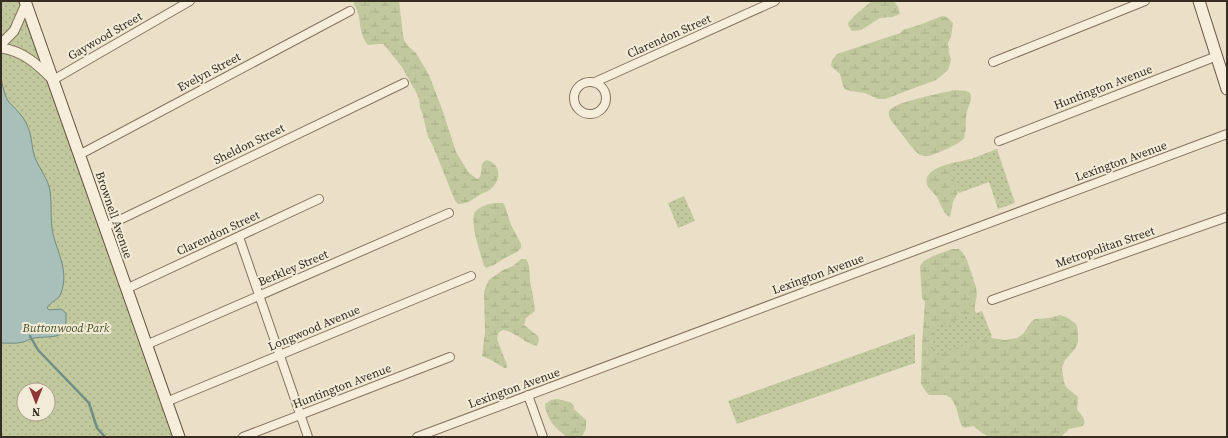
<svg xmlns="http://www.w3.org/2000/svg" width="1228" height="438" font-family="'Source Serif 4',serif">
<defs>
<pattern id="wetland-marsh" width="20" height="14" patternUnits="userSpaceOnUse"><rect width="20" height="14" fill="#c2c89d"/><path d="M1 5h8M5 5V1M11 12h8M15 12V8" fill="none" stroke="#a7ac87"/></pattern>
<pattern id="park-dots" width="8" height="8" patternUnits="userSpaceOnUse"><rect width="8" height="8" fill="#c2c89d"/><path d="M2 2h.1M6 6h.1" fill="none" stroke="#a7ac87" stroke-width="1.8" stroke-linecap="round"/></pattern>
</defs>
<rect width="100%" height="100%" fill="#eae0c8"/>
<path fill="url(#wetland-marsh)" d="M 353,1 L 399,1 L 403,34 L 404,40 L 409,47 L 416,53 L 429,75 L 442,109 L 456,152 L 469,173 L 477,179 L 479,178 C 484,172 478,163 487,160 C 500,164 502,178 492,188 C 489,191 485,192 481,194 C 473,199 468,204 458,204 L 455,201 L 433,146 L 428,137 L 422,112 L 420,108 L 419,99 L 417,94 L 402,67 L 386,47 L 383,44 L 378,44 L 368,45 C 360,36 361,25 358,13 C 357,9 354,5 353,1 Z
M 872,1 L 894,1 L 898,7 L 900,14 L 892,17 L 880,18 L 861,30 L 852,31 L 849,27 L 848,23 L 855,15 Z
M 942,16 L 947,17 L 953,23 L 951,37 L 948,43 L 949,53 L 951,59 L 950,64 L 948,70 L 936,80 L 885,99 L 878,99 L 865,93 L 850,91 L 845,89 L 843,86 L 840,74 L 831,66 L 832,60 L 837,54 L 900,33 L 903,30 L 922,24 Z
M 954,90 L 966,91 L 970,93 C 973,100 969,104 967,111 C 965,119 967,128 964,138 C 962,143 936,154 929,156 C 926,156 923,156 920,155 C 915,153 898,128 892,122 C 890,119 888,115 889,111 C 893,102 943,93 954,90 Z
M 971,159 L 961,186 L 953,202 L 950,217 C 943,214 941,204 937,197 C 934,193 929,189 927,185 C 921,166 959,162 971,159 Z
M 495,203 L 503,203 L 505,206 L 511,225 L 521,244 L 521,248 L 517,252 L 505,258 L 494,265 L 486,268 L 484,266 C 481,255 469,221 475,212 C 480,206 488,204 495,203 Z
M 952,249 L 959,249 L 963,253 L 967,260 L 976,287 L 977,296 L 975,304 L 975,311 L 986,326 L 989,334 L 992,338 L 1005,340 L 1017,338 L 1023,334 L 1031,322 L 1035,319 L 1049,318 L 1060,315 L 1066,317 L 1075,323 L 1077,326 L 1078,332 L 1078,342 L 1075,349 L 1065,360 L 1062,368 L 1064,382 L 1066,387 L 1078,397 L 1077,409 C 1081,415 1087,419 1083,426 L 1069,429 L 1061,437 L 990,437 L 982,433 L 973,426 L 965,428 L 962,426 L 960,422 L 956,407 L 951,398 L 946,395 L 929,395 L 926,392 L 921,384 L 922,343 L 925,302 L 922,298 L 920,266 L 924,261 L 933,256 Z
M 521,259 L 526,259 C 531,267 529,273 530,281 C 532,291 534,300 535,311 L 526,318 L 524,325 L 538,336 L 539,340 L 537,346 C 524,343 516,332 503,330 L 498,333 L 497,339 L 507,365 L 507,368 L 504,368 L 493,361 L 482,356 L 485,332 L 484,292 L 486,286 L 489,280 L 503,270 L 513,266 Z
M 557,399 L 570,402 L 574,406 L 574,409 L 586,420 L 586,429 L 582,437 L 567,437 C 555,428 546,419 545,404 L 551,400 Z"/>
<path fill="url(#park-dots)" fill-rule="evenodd" d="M 1,1 L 20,1 L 173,437 L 1,437 ZM 24,390 L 48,390 L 48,414 L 24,414 Z
M 997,149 L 1015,203 L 998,209 L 989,182 L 959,193 L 950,167 Z
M 684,196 L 695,221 L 678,228 L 668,203 Z
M 982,311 L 992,336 L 933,356 L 933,328 Z
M 915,334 L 915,363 L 737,424 L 728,401 Z"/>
<path fill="#a9bfb9" stroke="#708d86" d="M 1,81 C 4,87 4,95 8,101 C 15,109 23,115 27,125 C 33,137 31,150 36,160 C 41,171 48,179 50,191 C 52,205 50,220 53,234 C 58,254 69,271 61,293 C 59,300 51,301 47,308 L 49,310 L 61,309 L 66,313 C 67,342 55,335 34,338 C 29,339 27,341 23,342 C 15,344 8,343 1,343 Z"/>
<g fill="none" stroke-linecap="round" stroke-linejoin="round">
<path stroke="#708d86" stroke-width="2.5" d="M 30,336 L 38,350 L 89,403 L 97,428 L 105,437"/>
<g stroke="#85735f" stroke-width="10">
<path id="minor" d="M 993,62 L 1145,1
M 53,80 L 190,1
M574 98a16 16 0 1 1 32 0a16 16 0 1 1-32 0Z
M 595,82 L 775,1
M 999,141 L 1217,56
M 79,155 L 350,11
M 105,227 L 404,83
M 239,237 L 308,437
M 126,289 L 319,199
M 992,300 L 1227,217
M 146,345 L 449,213
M 528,395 L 543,437
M 166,402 L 471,276
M 243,437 L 450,357
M 417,437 L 1227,134"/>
</g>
<g stroke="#85735f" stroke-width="11">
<path id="tertiary" d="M 1,44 L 14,31 L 26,4
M 1,48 C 23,51 37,64 52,79"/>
</g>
<g stroke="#675542" stroke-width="13">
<path id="secondary" d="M 25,1 L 179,437
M 1199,1 L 1227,89"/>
</g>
<use href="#minor" stroke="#f6eedb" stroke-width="8"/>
<use href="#tertiary" stroke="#f6eedb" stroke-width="9"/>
<use href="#secondary" stroke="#f6eedb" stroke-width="11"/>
</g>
<g text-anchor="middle" stroke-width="4" stroke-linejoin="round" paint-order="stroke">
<g font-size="12" fill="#372c21" stroke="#f2ebd7">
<text transform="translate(105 36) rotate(-30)" y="4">Gaywood Street</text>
<text transform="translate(669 36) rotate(-24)" y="4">Clarendon Street</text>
<text transform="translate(209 72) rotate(-28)" y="4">Evelyn Street</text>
<text transform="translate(1103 87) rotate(-21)" y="4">Huntington Avenue</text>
<text transform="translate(249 144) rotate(-26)" y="4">Sheldon Street</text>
<text transform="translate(1121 161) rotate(-20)" y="4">Lexington Avenue</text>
<text transform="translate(114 215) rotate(71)" y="4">Brownell Avenue</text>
<text transform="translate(218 233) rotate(-25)" y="4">Clarendon Street</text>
<text transform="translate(1105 247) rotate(-19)" y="4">Metropolitan Street</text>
<text transform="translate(293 268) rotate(-23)" y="4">Berkley Street</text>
<text transform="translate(818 274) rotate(-20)" y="4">Lexington Avenue</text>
<text transform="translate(314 328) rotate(-23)" y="4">Longwood Avenue</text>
<text transform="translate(342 386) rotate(-21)" y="4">Huntington Avenue</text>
<text transform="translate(514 388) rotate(-20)" y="4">Lexington Avenue</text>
</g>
<g font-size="12" font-style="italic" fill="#47512a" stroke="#f2ebd7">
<text x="66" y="332">Buttonwood Park</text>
</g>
</g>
<rect width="1228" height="438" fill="none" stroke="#372c21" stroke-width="4"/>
<g transform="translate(36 402) rotate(180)"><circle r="19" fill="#f2ebd7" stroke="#a79f8e"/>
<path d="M0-3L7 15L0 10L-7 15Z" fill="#8e3535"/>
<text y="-6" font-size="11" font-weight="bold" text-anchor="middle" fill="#372c21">N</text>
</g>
</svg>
